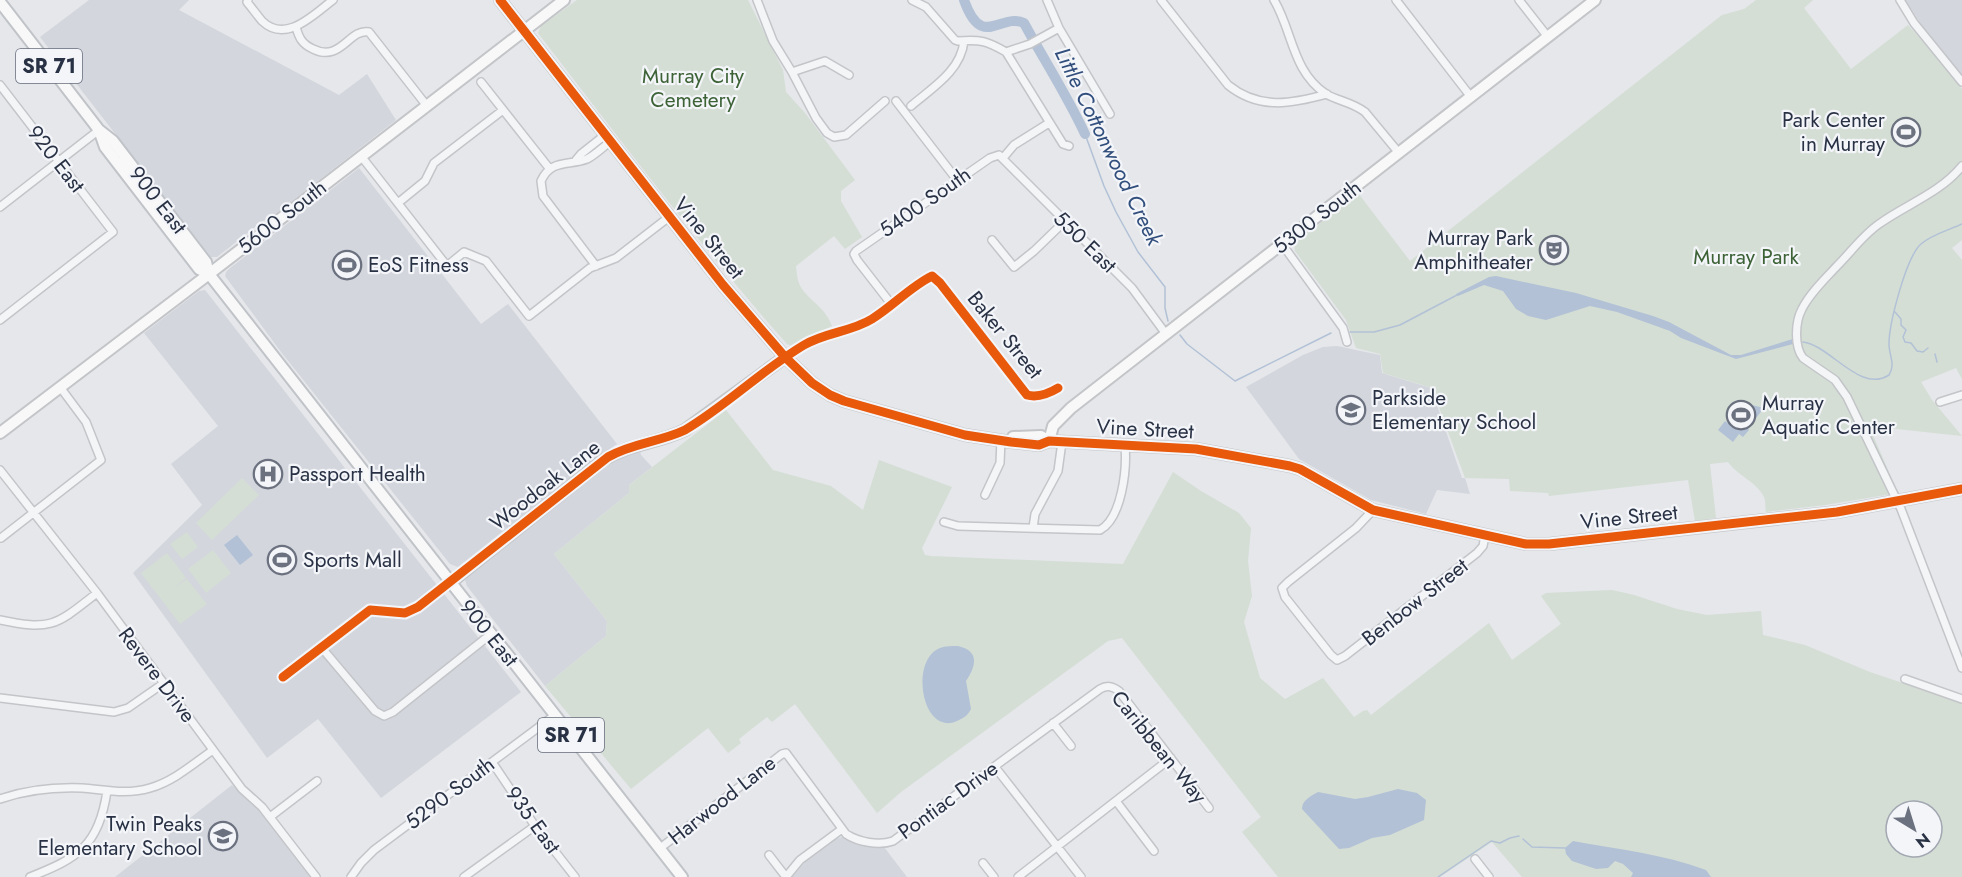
<svg xmlns="http://www.w3.org/2000/svg" width="1962" height="877" font-family="Jost,sans-serif">
<rect width="100%" height="100%" fill="#e5e7ea"/>
<path fill="#d3d6dd" d="M 89,0 L 189,0 L 179,10 L 339,95 L 367,74 L 396,120 L 269,219 L 263,221 L 217,257 L 211,257 L 40,37 Z
M 1905,0 L 1962,0 L 1962,76 L 1923,27 Z
M 359,168 L 481,324 L 508,304 L 617,444 L 591,461 L 458,567 L 450,564 L 281,352 L 225,276 L 226,272 L 230,268 Z
M 205,290 L 521,692 L 381,798 L 318,719 L 267,758 L 133,573 L 202,505 L 171,464 L 218,426 L 144,333 L 199,291 Z
M 1337,346 L 1380,355 L 1382,373 L 1431,388 L 1462,478 L 1465,478 L 1470,494 L 1437,490 L 1426,514 L 1371,500 L 1299,459 L 1246,387 L 1303,355 L 1323,347 Z
M 640,450 L 641,455 L 652,467 L 629,485 L 629,493 L 554,554 L 607,621 L 606,636 L 545,686 L 467,586 L 465,580 L 598,472 L 626,455 Z
M 232,785 L 259,810 L 310,877 L 115,877 Z
M 842,837 L 858,845 L 884,847 L 907,877 L 792,877 L 807,860 L 836,839 Z"/>
<path fill="#d4ded5" fill-rule="evenodd" d="M 577,0 L 748,0 L 783,70 L 786,92 L 805,113 L 855,180 L 841,191 L 841,201 L 862,237 L 845,249 L 834,236 L 796,266 C 797,274 797,282 802,289 C 813,304 824,306 832,326 L 792,346 L 787,344 C 699,245 619,138 538,33 L 541,26 Z
M 1756,0 L 1813,0 L 1804,8 L 1851,69 L 1908,25 L 1936,56 L 1962,89 L 1962,240 L 1952,248 L 1962,260 L 1962,379 L 1956,368 L 1921,382 L 1932,400 L 1962,436 L 1869,426 L 1898,493 L 1825,505 L 1766,512 C 1765,508 1766,501 1764,497 C 1757,482 1738,476 1728,462 L 1710,464 L 1716,518 L 1695,521 L 1688,480 L 1549,496 L 1548,493 L 1510,491 L 1509,479 L 1465,478 L 1432,388 L 1383,373 L 1380,354 L 1356,348 L 1346,320 L 1295,251 L 1294,244 L 1358,193 L 1410,261 L 1722,15 L 1744,9 Z
M 726,410 L 773,470 L 831,486 L 863,510 L 879,460 L 952,487 L 922,548 L 925,555 L 931,556 L 1123,564 L 1173,472 L 1201,491 L 1239,513 L 1251,528 L 1248,561 L 1252,596 L 1244,622 L 1260,678 L 1285,699 L 1323,678 L 1354,717 L 1363,711 L 1367,710 L 1371,715 L 1489,623 L 1512,660 L 1561,624 L 1541,596 L 1546,593 L 1612,590 L 1634,595 L 1677,609 L 1707,615 L 1761,611 L 1763,635 L 1805,645 L 1870,672 L 1962,703 L 1962,877 L 1522,877 L 1492,842 L 1440,877 L 1278,877 L 1242,832 L 1261,817 L 1122,638 L 1108,641 L 901,792 L 877,813 L 795,704 L 772,722 L 767,717 L 739,739 L 741,743 L 728,753 L 708,728 L 631,789 L 545,686 L 606,636 L 607,621 L 554,554 L 629,493 L 629,485 ZM 1896,811 L 1932,811 L 1932,847 L 1896,847 Z
M 242,478 L 259,495 L 212,540 L 196,523 Z
M 187,532 L 198,547 L 182,559 L 170,544 Z
M 213,550 L 231,573 L 206,593 L 188,569 Z
M 167,553 L 186,578 L 173,589 L 187,579 L 207,604 L 180,624 L 141,573 Z"/>
<path fill="#b2c1d6" d="M 1496,276 L 1576,293 L 1653,316 L 1669,322 L 1731,355 L 1741,355 L 1793,339 L 1793,344 L 1736,359 L 1681,338 L 1670,331 L 1617,312 L 1590,306 L 1546,320 L 1528,316 L 1516,309 L 1503,291 L 1484,285 L 1458,296 L 1456,294 L 1489,277 Z
M 1752,405 L 1764,408 L 1748,428 L 1749,430 L 1743,437 L 1739,434 L 1733,442 L 1718,430 L 1725,421 L 1735,429 L 1736,428 L 1727,417 L 1743,406 Z
M 237,535 L 253,555 L 240,565 L 224,545 Z
M 958,646 C 980,651 976,666 966,681 L 971,709 C 968,715 964,718 957,721 C 922,737 909,660 940,648 C 945,646 952,646 958,646 Z
M 1398,789 L 1417,793 L 1426,800 L 1424,820 L 1390,835 L 1372,838 L 1349,848 L 1339,849 L 1302,809 C 1302,800 1311,796 1318,792 L 1355,799 L 1368,797 Z
M 1573,841 C 1617,849 1663,854 1706,870 L 1711,877 L 1631,877 L 1633,873 L 1623,864 L 1615,861 L 1608,868 L 1596,869 L 1572,861 L 1566,854 L 1565,848 Z"/>
<g fill="none" stroke-linecap="round" stroke-linejoin="round">
<path stroke="#b2c1d6" stroke-width="1.5" d="M 1085,134 L 1104,186 L 1116,212 L 1138,252 L 1165,287 L 1165,308 L 1168,321
M 1895,312 L 1901,319 L 1901,325 L 1906,330 L 1903,337 L 1905,342 L 1911,343 L 1917,351 L 1923,352 L 1928,348
M 1350,332 L 1374,332 L 1400,325 L 1457,295
M 1180,335 L 1187,344 L 1235,381 L 1331,333
M 1803,342 C 1830,345 1860,394 1889,375 C 1896,364 1889,356 1889,344 C 1889,324 1906,257 1921,244 C 1931,235 1949,230 1962,224
M 1935,354 L 1937,362
M 1523,839 L 1532,847 L 1565,848
M 1438,877 L 1491,841 L 1500,843 L 1510,838 L 1519,836"/>
<path stroke="#b2c1d6" stroke-width="10" d="M 964,0 C 982,51 1001,12 1024,23 C 1044,60 1067,95 1085,134"/>
<g stroke="#c3c5c8" stroke-width="10">
<path id="street" d="M 248,0 L 247,2 C 252,8 257,15 262,21 C 286,44 313,15 333,0
M 757,0 L 773,41 L 792,72 L 816,118 L 827,133 L 834,137 L 846,135 L 885,101
M 912,0 L 926,7 L 955,40 L 958,41 C 980,39 987,41 1006,52 L 1063,144 L 1069,146
M 1047,0 L 1059,28 L 1110,114
M 1161,0 L 1228,85 C 1259,110 1291,104 1327,94
M 1274,0 C 1293,32 1292,71 1326,94 C 1338,101 1352,102 1365,112 L 1399,153
M 1396,0 L 1471,97
M 1519,0 L 1548,37
M 1900,0 L 1914,23 L 1962,82
M 296,27 C 299,38 302,44 313,49 C 341,63 349,28 369,32 L 427,106
M 1006,52 L 1030,44 L 1059,28
M 792,72 L 825,61 L 849,75
M 481,82 L 549,168
M 0,85 L 113,232 L 0,320
M 896,101 L 957,180
M 911,106 C 932,88 961,71 964,41
M 361,156 L 447,266 L 464,252 L 486,261 L 529,316 L 590,268 L 616,258 L 669,217
M 1003,158 L 1014,145 L 1049,123
M 576,160 L 581,154 L 605,135
M 1962,166 C 1940,193 1907,204 1879,224 C 1863,235 1851,252 1837,266 C 1825,279 1810,293 1802,309 C 1795,322 1794,346 1803,358 L 1835,380 L 1847,397 L 1901,509 L 1962,668
M 398,203 L 425,181 L 434,163 L 503,110
M 0,207 L 99,130
M 992,240 L 1014,267 L 1034,251 L 1064,222
M 1282,244 L 1343,328 L 1347,342
M 596,266 L 543,196 L 541,181 C 551,159 568,166 587,159 C 595,155 603,147 611,141
M 892,305 L 857,260 L 854,254 L 856,251 L 990,158 L 999,155 L 1132,288 L 1166,334
M 785,357 L 816,338 L 851,328 L 871,320 L 922,281 L 932,276 L 940,283 L 1027,395 C 1038,398 1048,394 1058,388
M 1940,402 L 1962,395
M 0,470 L 97,593 L 242,789 L 262,807 L 316,877
M 985,495 L 1000,463 L 1001,440
M 1373,510 L 1356,528 L 1288,582 L 1282,588 L 1285,597 L 1331,655 L 1337,660 L 1345,656 L 1477,553 L 1483,546 L 1485,536
M 944,522 L 958,526 L 1100,530 C 1122,518 1127,469 1125,446
M 1033,528 L 1035,514 L 1058,471 L 1062,442
M 1,538 L 101,460 L 86,422 L 60,387
M 0,620 C 52,631 56,625 97,593
M 321,647 L 375,711 L 384,716 L 393,712 L 491,634
M 283,677 L 370,610 L 405,613 L 418,607 L 450,583
M 1905,679 L 1962,699
M 0,698 L 114,712 L 128,708 L 164,683
M 1053,723 L 1071,746
M 492,762 L 535,826 L 575,877
M 995,767 L 1081,877
M 0,799 C 26,790 54,787 82,788 C 106,790 127,795 150,788 C 174,781 193,764 213,750
M 1116,801 L 1154,851
M 270,817 L 317,781
M 659,849 L 782,754 L 786,753 L 846,834 C 858,842 879,846 893,841 L 1100,689 C 1107,685 1112,686 1119,691 L 1209,808
M 769,855 L 786,877
M 1475,859 L 1489,877
M 983,863 L 994,877
M 30,877 C 78,858 99,846 107,791
M 351,877 L 361,863 L 374,850 L 555,715
M 464,877 L 535,826
M 786,877 L 800,860 L 842,829
M 1018,877 L 1171,758"/>
</g>
<g stroke="#c3c5c8" stroke-width="14">
<path id="secondary" d="M 500,0 L 723,285 L 785,357 L 812,383 L 830,395 L 844,401 L 965,435 L 1011,442 L 1039,445 L 1049,441 L 1196,449 L 1290,466 L 1300,469 L 1373,510 L 1526,544 L 1549,544 L 1837,512 L 1962,489
M 0,433 L 209,274 L 564,0
M 1013,437 L 1041,436 L 1049,441
M 1049,441 L 1053,426 L 1071,408 L 1595,0
M 450,583 L 602,461 C 630,443 656,444 685,430 L 785,357"/>
</g>
<g stroke="#c0c3c8" stroke-width="14">
<path id="primary" d="M 0,2 L 99,130 L 113,141 L 206,262 L 209,274
M 99,130 L 105,147 L 199,269 L 209,274 L 682,877"/>
</g>
<use href="#street" stroke="#f4f5f7" stroke-width="7"/>
<use href="#secondary" stroke="#f8f8f8" stroke-width="10"/>
<use href="#primary" stroke="#f8f8f8" stroke-width="10"/>
<g stroke="#f3f5f9" stroke-width="13">
<path id="cycleway" d="M 500,0 L 723,285 L 785,357 L 812,383 L 830,395 L 844,401 L 965,435 L 1011,442 L 1039,445 L 1049,441 L 1196,449 L 1290,466 L 1300,469 L 1373,510 L 1526,544 L 1549,544 L 1837,512 L 1962,489
M 283,677 L 370,610 L 405,613 L 418,607 L 608,457 C 632,443 660,442 685,430 C 727,405 762,370 804,345 C 826,332 851,332 872,319 C 893,306 910,287 932,276 L 940,283 L 1027,395 C 1038,398 1048,394 1058,388"/>
</g>
<use href="#cycleway" stroke="#e8590c" stroke-width="9"/>
</g>
<defs>
<g id="stadium-ring" transform="scale(1.5)"><circle r="9.5" fill="#f3f5f9" stroke="#6b717f" stroke-width="1.5"/><path d="M0-5a6.5 5 0 1 0 0 10a6.5 5 0 1 0 0-10ZM-3.5-1.8h7v3.6h-7Z" fill="#6b717f"/></g>
<g id="theatre-ring" transform="scale(1.5)"><circle r="9.5" fill="#f3f5f9" stroke="#6b717f" stroke-width="1.5"/><path d="M-5-5.5Q0-4 5-5.5V0Q5 5 0 6Q-5 5-5 0ZM-3.3-2.5H-1v1.5H-3.3ZM1-2.5H3.3v1.5H1ZM-2.8 1Q0 5.5 2.8 1Z" fill="#6b717f"/></g>
<g id="school-ring" transform="scale(1.5)"><circle r="9.5" fill="#f3f5f9" stroke="#6b717f" stroke-width="1.5"/><path d="M0-5L7-2L0 1L-7-2ZM-4 1L0 2.5L4 1V4Q0 6-4 4Z" fill="#6b717f"/></g>
<g id="hospital-ring" transform="scale(1.5)"><circle r="9.5" fill="#f3f5f9" stroke="#6b717f" stroke-width="1.5"/><path d="M-5-5h3v3.5h4V-5h3V5h-3V1.5h-4V5h-3Z" fill="#6b717f"/></g>
</defs>
<g fill-rule="evenodd">
<use href="#stadium-ring" x="1906" y="132"/>
<use href="#theatre-ring" x="1554" y="250"/>
<use href="#stadium-ring" x="347" y="265"/>
<use href="#school-ring" x="1351" y="410"/>
<use href="#stadium-ring" x="1741" y="415"/>
<use href="#hospital-ring" x="268" y="474"/>
<use href="#stadium-ring" x="282" y="560"/>
<use href="#school-ring" x="223" y="836"/>
</g>
<g text-anchor="middle" stroke-width="4.5" stroke-linejoin="round" paint-order="stroke">
<g fill="#f3f5f9" stroke="#666c7b" stroke-width="1.5">
<rect x="16" y="49" width="66" height="34" rx="4.5"/>
<rect x="538" y="718" width="66" height="34" rx="4.5"/>
</g>
<g font-size="20" font-weight="bold" fill="#293245">
<text x="49" y="73">SR 71</text>
<text x="571" y="742">SR 71</text>
</g>
<g font-size="21" fill="#3c6236" stroke="#f3f5f9">
<text x="693" y="83">Murray City<tspan x="693" dy="24">Cemetery</tspan></text>
<text x="1746" y="264">Murray Park</text>
</g>
<g font-size="21" fill="#293245" stroke="#f3f5f9" text-anchor="start">
<text x="1885" y="127" text-anchor="end">Park Center<tspan x="1885" dy="24">in Murray</tspan></text>
<text x="1533" y="245" text-anchor="end">Murray Park<tspan x="1533" dy="24">Amphitheater</tspan></text>
<text x="368" y="272">EoS Fitness</text>
<text x="1372" y="405">Parkside<tspan x="1372" dy="24">Elementary School</tspan></text>
<text x="1762" y="410">Murray<tspan x="1762" dy="24">Aquatic Center</tspan></text>
<text x="289" y="481">Passport Health</text>
<text x="303" y="567">Sports Mall</text>
<text x="202" y="831" text-anchor="end">Twin Peaks<tspan x="202" dy="24">Elementary School</tspan></text>
</g>
<g font-size="21" fill="#293245" stroke="#f3f5f9">
<text transform="translate(56 159) rotate(52)" y="7">920 East</text>
<text transform="translate(158 200) rotate(52)" y="7">900 East</text>
<text transform="translate(925 202) rotate(-35)" y="7">5400 South</text>
<text transform="translate(282 217) rotate(-38)" y="7">5600 South</text>
<text transform="translate(1317 217) rotate(-38)" y="7">5300 South</text>
<text transform="translate(709 238) rotate(51)" y="7">Vine Street</text>
<text transform="translate(1085 242) rotate(44)" y="7">550 East</text>
<text transform="translate(1005 335) rotate(51)" y="7">Baker Street</text>
<text transform="translate(1145 429) rotate(3)" y="7">Vine Street</text>
<text transform="translate(545 485) rotate(-38)" y="7">Woodoak Lane</text>
<text transform="translate(1629 517) rotate(-6)" y="7">Vine Street</text>
<text transform="translate(1415 602) rotate(-38)" y="7">Benbow Street</text>
<text transform="translate(489 633) rotate(51)" y="7">900 East</text>
<text transform="translate(157 675) rotate(53)" y="7">Revere Drive</text>
<text transform="translate(1159 747) rotate(51)" y="7">Caribbean Way</text>
<text transform="translate(450 793) rotate(-37)" y="7">5290 South</text>
<text transform="translate(722 800) rotate(-38)" y="7">Harwood Lane</text>
<text transform="translate(948 800) rotate(-36)" y="7">Pontiac Drive</text>
<text transform="translate(533 820) rotate(54)" y="7">935 East</text>
</g>
<g font-size="22" font-style="italic" fill="#314e7c" stroke="#f3f5f9">
<text transform="translate(1109 146) rotate(64)" y="8">Little Cottonwood Creek</text>
</g>
</g>
<g transform="translate(1914 829) rotate(142)"><circle r="28" fill="#f3f5f9" stroke="#a2a7b1" stroke-width="1.5"/>
<path d="M0-4.5L10 22L0 15L-10 22Z" fill="#6b717f"/>
<text y="-9" font-size="16" font-weight="bold" text-anchor="middle" fill="#293245">N</text>
</g>
</svg>
